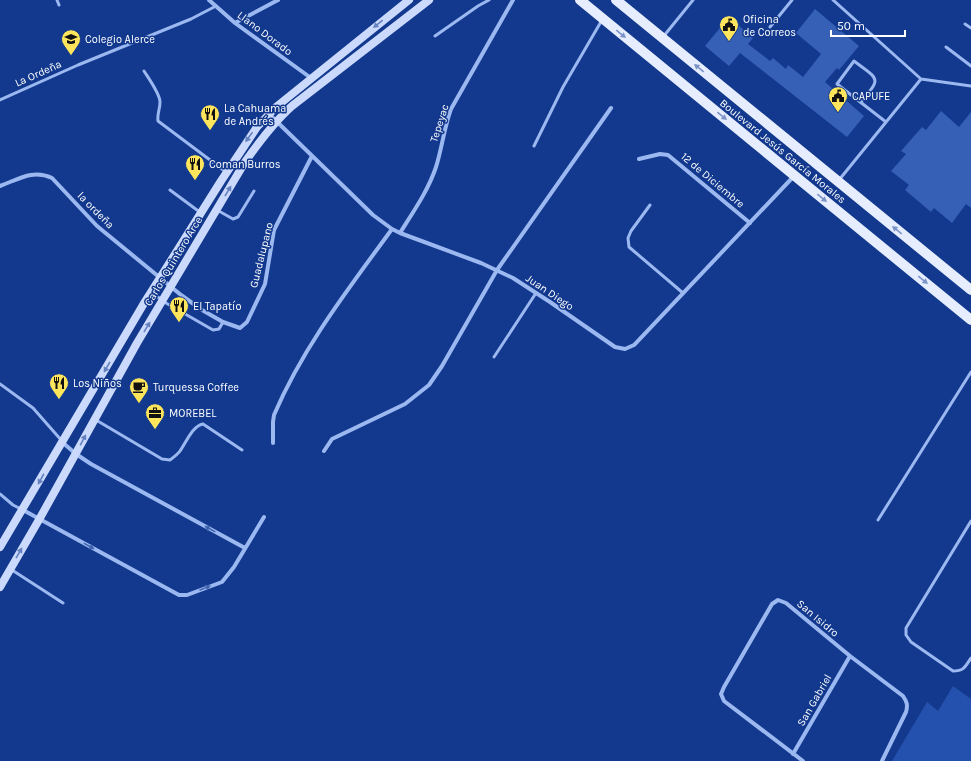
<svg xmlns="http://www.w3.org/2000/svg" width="971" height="761" font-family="Karla,sans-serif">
<rect width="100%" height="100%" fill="#12398e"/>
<path fill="#2451ad" d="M 953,686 L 971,699 L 971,761 L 892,761 L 927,702 L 938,711 Z"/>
<path fill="#365fb6" d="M 815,9 L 859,46 L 839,70 L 837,68 L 825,82 L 864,116 L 847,137 L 740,53 L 729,66 L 705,46 L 729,17 L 753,38 L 748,44 L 770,61 L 773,58 L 786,69 L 788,65 L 803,77 L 821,54 L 796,33 Z
M 941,111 L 959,127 L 971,112 L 971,208 L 966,204 L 952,223 L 934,208 L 931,212 L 905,190 L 909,185 L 891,171 L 906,154 L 901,151 L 922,127 L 926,130 Z"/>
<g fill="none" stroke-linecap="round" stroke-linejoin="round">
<path stroke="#9cb8f1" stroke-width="3" d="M 57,0 L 59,5
M 833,0 L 921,79
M 965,24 L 971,28
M 770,27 L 792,0
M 435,36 L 478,6 L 489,0
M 663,37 L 693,0
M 946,47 L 971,66
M 144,71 C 149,79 160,94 160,102 C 160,110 157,113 158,121 L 226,172
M 0,100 L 78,65 L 191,19 L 216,6
M 861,102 C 882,77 879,80 854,61 L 837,84 L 886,122
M 534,146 L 563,87 L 602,20
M 839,180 L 921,79 L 971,86
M 170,190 L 201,213
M 650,205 L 631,231 L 628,238 L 629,247 L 683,293
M 217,210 L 233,219 L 238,217 L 254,191
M 151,292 L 166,303 L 213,330 L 219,329 L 223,322
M 494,357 L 536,293
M 0,384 L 33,408 L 62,441
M 96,420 L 162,459 L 170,460 C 174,457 178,454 180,451 C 186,443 192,426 203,424 L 242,450
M 0,494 L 13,505 L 21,509
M 878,520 L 971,372
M 971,521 L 906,628 L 906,635 L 911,642 L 953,671 C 964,671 965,667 971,658
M 12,570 L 63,603"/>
<path stroke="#9cb8f1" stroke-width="4" d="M 209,0 L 235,23 L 311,78
M 235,23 L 278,0
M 269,114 L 373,215 L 392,229 L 400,233 L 481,263 L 513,278 L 550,302 L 615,347 L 625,349 L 634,345 L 794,176
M 639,159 L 660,154 L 668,155 L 750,223
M 0,186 C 19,179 33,169 52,178 L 97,226 L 181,295 L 202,310 L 223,322 L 240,328 L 247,322 L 265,284 L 274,230 L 312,156
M 400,233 C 413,212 428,191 436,167 C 442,148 444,128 451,109 L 513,0
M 62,442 L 76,454 L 91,464 L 245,548
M 273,443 L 273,422 L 274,415 C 303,347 349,288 392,229
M 324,451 L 332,439 L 405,404 L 429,385 L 442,366 L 497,270 L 611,108
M 23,510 L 179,595 L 187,595 L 222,582 L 234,567 L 264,517
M 793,754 L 850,656
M 803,761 L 724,701 L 721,694 L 724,687 L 772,604 L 778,600 L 786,603 L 850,656 L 903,696 C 907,702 908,705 906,712 L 882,761"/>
<path stroke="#cbdafc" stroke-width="8" d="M 0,547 L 143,305 L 221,181 L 257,127 L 276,107 L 409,0
M 0,587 L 40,518 L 137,343 L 245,162 C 259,142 273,123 292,106 L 429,0"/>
<path stroke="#e6edff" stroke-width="10" d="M 580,0 L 971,320
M 616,0 L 971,290"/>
</g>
<defs><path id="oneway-solid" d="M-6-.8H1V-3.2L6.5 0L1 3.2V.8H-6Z"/></defs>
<g fill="#6581c0">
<use href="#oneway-solid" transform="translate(378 24) rotate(141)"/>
<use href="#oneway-solid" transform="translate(249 137) rotate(126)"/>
<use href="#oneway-solid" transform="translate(228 191) rotate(-59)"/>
<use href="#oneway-solid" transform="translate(147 327) rotate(-59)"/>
<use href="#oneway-solid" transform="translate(107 367) rotate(120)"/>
<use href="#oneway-solid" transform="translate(83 440) rotate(-62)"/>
<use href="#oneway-solid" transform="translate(41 479) rotate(119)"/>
<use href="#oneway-solid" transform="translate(19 553) rotate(-60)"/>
</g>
<g fill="#7c93c6">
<use href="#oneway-solid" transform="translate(621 34) rotate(39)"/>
<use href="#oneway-solid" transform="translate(699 68) rotate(-141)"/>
<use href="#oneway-solid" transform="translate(722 116) rotate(39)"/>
<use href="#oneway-solid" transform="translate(822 198) rotate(39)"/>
<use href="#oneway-solid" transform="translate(897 230) rotate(-141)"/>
<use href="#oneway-solid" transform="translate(923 280) rotate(39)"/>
</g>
<g fill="#4265b1">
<use href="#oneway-solid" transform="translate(210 529) rotate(-151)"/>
<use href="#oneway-solid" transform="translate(89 546) rotate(29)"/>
<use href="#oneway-solid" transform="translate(205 588) rotate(-22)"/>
</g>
<defs>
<g id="civic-pin" transform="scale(1)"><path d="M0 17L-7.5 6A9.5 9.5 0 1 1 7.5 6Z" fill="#ffe55c" stroke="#12398e"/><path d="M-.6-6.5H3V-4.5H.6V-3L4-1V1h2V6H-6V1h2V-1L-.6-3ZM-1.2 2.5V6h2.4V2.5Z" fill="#111"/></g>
<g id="school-pin" transform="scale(1)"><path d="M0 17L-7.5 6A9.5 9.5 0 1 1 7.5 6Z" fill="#ffe55c" stroke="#12398e"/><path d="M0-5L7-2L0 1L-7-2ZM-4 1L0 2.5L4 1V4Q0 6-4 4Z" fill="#111"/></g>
<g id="restaurant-pin" transform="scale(1)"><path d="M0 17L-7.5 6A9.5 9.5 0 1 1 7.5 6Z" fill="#ffe55c" stroke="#12398e"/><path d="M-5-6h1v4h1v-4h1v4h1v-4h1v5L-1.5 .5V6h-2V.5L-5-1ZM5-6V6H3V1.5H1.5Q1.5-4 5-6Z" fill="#111"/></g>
<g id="cafe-pin" transform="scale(1)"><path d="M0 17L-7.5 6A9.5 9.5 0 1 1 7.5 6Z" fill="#ffe55c" stroke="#12398e"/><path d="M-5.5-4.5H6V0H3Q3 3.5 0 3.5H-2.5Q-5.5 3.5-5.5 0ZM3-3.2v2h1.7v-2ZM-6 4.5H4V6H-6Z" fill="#111"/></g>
<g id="office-pin" transform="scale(1)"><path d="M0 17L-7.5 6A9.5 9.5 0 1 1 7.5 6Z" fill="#ffe55c" stroke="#12398e"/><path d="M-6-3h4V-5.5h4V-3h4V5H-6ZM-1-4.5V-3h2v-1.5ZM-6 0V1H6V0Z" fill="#111"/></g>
</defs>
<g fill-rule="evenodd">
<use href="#civic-pin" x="729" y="25"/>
<use href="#school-pin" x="71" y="39"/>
<use href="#civic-pin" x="838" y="96"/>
<use href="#restaurant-pin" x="210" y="114"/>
<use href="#restaurant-pin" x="195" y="164"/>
<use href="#restaurant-pin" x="179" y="306"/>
<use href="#restaurant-pin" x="59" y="383"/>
<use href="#cafe-pin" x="139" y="387"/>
<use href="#office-pin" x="155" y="413"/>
</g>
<g text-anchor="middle" stroke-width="3" stroke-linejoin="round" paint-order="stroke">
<g font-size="11" fill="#fff" stroke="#12398e" text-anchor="start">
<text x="743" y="23">Oficina<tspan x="743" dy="13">de Correos</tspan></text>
<text x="85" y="43">Colegio Alerce</text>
<text x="852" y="100">CAPUFE</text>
<text x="224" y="112">La Cahuama<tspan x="224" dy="13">de Andrés</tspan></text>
<text x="209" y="168">Coman Burros</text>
<text x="193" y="310">El Tapatío</text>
<text x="73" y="387">Los Niños</text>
<text x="153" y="391">Turquessa Coffee</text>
<text x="169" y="417">MOREBEL</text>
</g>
<g font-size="11" fill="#fff" stroke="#12398e">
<text transform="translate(265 33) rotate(37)" y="4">Llano Dorado</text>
<text transform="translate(38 73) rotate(-24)" y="4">La Ordeña</text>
<text transform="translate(439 123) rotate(-72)" y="4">Tepeyac</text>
<text transform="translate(783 151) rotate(39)" y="4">Boulevard Jesús García Morales</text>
<text transform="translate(713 180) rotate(40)" y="4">12 de Diciembre</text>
<text transform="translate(96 210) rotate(45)" y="4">la ordeña</text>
<text transform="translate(261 255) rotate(-76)" y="4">Guadalupano</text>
<text transform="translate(173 261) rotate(-59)" y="4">Carlos Quintero Arce</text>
<text transform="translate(550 292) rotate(34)" y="4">Juan Diego</text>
<text transform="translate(818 618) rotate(40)" y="4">San Isidro</text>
<text transform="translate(814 700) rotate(-60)" y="4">San Gabriel</text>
</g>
</g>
<path d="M831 30v6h74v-6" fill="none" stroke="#ffffff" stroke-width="2"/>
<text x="837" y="30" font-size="12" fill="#ffffff" stroke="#12398e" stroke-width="3" paint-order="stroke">50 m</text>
</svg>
